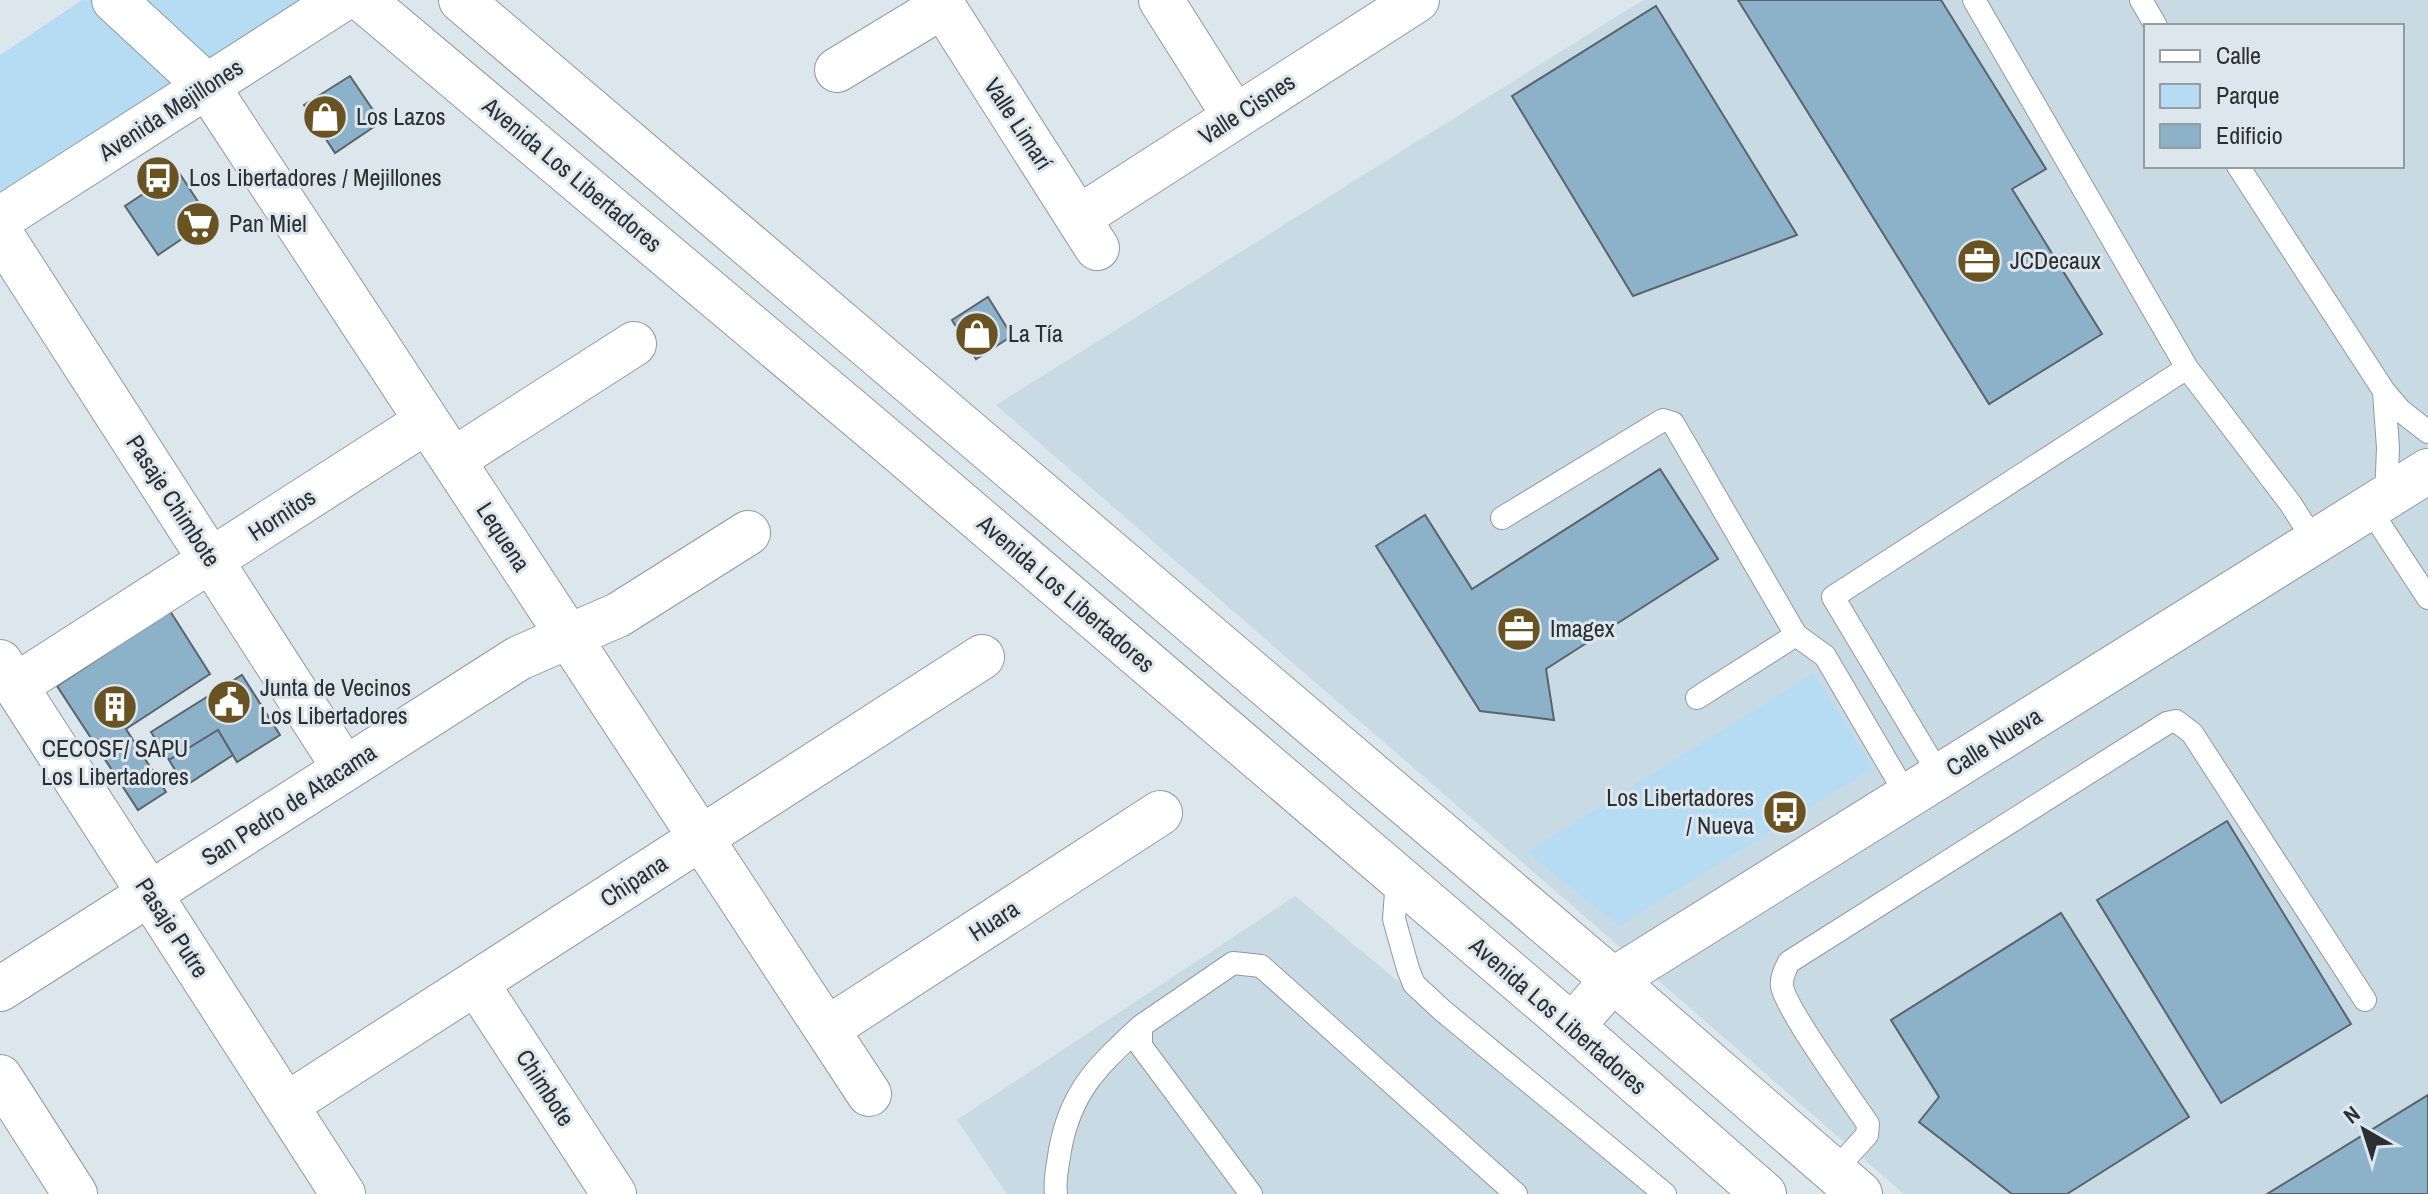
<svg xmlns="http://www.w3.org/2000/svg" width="2428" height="1194" font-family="'Archivo Narrow',sans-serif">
<rect width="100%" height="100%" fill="#dce6ed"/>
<path fill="#c8dae4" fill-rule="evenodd" d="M 1643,0 L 2428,0 L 2428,1194 L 1904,1194 L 996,405 ZM 2146,26 L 2402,26 L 2402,166 L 2146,166 Z
M 1295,896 L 1655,1194 L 1007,1194 L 957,1120 Z"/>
<path fill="#b5dcf3" d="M 82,0 L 298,0 L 300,2 L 0,198 L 0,55 Z
M 1814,673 L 1873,768 L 1619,926 L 1527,852 Z"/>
<path fill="#8cb2c9" stroke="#5b646a" stroke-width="2" d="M 1738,0 L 1941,0 L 2046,169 L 2012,189 L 2102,334 L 1989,404 Z
M 1656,6 L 1797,235 L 1633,296 L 1512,96 Z
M 350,76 L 381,122 L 335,153 L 304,105 Z
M 178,171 L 210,220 L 158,255 L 125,206 Z
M 988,297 L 1012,336 L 976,359 L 952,320 Z
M 1660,469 L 1718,559 L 1546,669 L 1554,720 L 1480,711 L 1376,546 L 1425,515 L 1472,589 Z
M 170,611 L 210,674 L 126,729 L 166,792 L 138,810 L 57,686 Z
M 242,675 L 280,735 L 237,762 L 218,730 L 169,760 L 151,732 Z
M 218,730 L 233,755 L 185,786 L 169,760 Z
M 2227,821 L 2351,1024 L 2221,1103 L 2097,900 Z
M 2061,913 L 2189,1117 L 2067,1194 L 2012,1194 L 1919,1122 L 1939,1097 L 1891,1020 Z
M 2428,1095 L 2428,1194 L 2267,1194 Z"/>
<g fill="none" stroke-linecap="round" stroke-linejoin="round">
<g stroke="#909a9f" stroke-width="24">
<path id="service" d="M 1974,0 L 2187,368 L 2290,503 L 2315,542
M 2141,0 L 2156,26
M 2238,166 L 2384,391 L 2400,410 L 2428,432
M 2384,392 L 2388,448 L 2386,497
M 2369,508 L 2428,598
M 1502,518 L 1663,420 L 1673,423 L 1796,635 L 1825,656 L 1907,796
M 1697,698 L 1796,635
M 1940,776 L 1833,597 L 2187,368
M 1397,879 L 1394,919 L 1408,969 L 1414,984 L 1443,1011 L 1665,1194
M 1834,1171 L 1867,1135 L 1868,1124 C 1851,1099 1785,1008 1782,986 C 1781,977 1785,970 1789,962 L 2167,723 L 2176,721 L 2192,733 L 2365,1000
M 1056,1194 C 1054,1179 1058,1165 1060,1150 C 1071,1090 1098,1066 1141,1026
M 1251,1194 L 1141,1046 L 1141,1026 L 1233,963 L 1261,966 L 1516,1194"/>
</g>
<g stroke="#909a9f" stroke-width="46">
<path id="minor" d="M 114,0 L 207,86 L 869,1094
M 939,0 L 1097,248
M 1161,0 L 1235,117
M 837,70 L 943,6
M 1078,218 L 1417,0
M 0,233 L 345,769
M 453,460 L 634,344
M 0,662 L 343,1194
M 15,686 L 427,421
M 476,983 L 614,1194
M 0,989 L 519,658 L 618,615 L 748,533
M 1572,1026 L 1613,980 L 2428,471
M 827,1029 L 1160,813
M 0,1077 L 75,1194
M 286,1105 L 982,657"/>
</g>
<g stroke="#909a9f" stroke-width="46">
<path id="tertiary" d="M 363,0 L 898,450 L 1572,1026 L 1764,1194
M 461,0 L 1613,980 L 1860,1194
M 0,219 L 341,0"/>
</g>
<use href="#service" stroke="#fff" stroke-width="22"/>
<use href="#minor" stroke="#fff" stroke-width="44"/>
<use href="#tertiary" stroke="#fff" stroke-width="44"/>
</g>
<defs>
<g id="shop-disc" transform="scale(2.3)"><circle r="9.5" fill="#695322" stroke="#dce6ed"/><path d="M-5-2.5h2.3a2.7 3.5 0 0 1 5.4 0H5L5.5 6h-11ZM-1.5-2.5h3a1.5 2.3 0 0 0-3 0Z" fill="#fff"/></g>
<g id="bus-disc" transform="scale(2.3)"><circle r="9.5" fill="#695322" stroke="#dce6ed"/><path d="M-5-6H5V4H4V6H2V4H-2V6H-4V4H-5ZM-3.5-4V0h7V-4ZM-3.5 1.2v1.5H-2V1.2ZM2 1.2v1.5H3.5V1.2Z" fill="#fff"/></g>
<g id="supermarket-disc" transform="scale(2.3)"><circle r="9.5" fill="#695322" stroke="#dce6ed"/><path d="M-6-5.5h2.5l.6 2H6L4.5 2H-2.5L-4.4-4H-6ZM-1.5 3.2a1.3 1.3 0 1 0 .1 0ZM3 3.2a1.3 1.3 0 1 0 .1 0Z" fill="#fff"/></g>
<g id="office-disc" transform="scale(2.3)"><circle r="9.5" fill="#695322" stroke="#dce6ed"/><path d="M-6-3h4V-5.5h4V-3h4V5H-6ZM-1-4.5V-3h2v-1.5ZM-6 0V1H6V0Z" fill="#fff"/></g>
<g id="civic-disc" transform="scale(2.3)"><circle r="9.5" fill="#695322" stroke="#dce6ed"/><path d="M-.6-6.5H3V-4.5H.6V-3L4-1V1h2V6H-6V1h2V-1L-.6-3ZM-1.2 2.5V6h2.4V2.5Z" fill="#fff"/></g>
<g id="building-disc" transform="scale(2.3)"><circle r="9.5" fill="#695322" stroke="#dce6ed"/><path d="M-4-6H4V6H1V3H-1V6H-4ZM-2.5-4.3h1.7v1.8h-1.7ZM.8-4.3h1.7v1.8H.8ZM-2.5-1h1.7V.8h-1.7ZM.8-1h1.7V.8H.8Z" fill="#fff"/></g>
</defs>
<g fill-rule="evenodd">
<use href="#shop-disc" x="325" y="117"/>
<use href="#bus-disc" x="158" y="178"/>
<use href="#supermarket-disc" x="198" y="224"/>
<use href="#office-disc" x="1979" y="261"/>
<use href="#shop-disc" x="977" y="334"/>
<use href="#office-disc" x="1519" y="629"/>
<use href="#civic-disc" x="229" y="702"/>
<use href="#building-disc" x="115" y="707"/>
<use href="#bus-disc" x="1785" y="812"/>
</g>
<g text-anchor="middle" stroke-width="6" stroke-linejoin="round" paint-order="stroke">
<g font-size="24" fill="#2b2f31" stroke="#dce6ed">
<text transform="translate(1247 109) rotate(-33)" y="8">Valle Cisnes</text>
<text transform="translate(171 110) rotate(-33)" y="8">Avenida Mejillones</text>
<text transform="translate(1018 124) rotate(57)" y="8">Valle Limarí</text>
<text transform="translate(572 175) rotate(40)" y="8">Avenida Los Libertadores</text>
<text transform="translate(173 501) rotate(57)" y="8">Pasaje Chimbote</text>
<text transform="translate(282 515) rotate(-33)" y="8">Hornitos</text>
<text transform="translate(503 537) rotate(57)" y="8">Lequena</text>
<text transform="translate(1066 594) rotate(41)" y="8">Avenida Los Libertadores</text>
<text transform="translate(1994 742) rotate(-32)" y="8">Calle Nueva</text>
<text transform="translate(289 805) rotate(-33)" y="8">San Pedro de Atacama</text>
<text transform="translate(634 881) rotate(-33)" y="8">Chipana</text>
<text transform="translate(994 921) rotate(-33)" y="8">Huara</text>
<text transform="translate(172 928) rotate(57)" y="8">Pasaje Putre</text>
<text transform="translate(1558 1016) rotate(41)" y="8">Avenida Los Libertadores</text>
<text transform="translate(545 1088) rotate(57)" y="8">Chimbote</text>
</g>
<g font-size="24" fill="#2b2f31" stroke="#dce6ed" text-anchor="start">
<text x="356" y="125">Los Lazos</text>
<text x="189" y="186">Los Libertadores / Mejillones</text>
<text x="229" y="232">Pan Miel</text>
<text x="2010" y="269">JCDecaux</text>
<text x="1008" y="342">La Tía</text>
<text x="1550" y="637">Imagex</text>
<text x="260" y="696">Junta de Vecinos<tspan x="260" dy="28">Los Libertadores</tspan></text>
<text x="115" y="757" text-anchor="middle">CECOSF/ SAPU<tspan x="115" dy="28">Los Libertadores</tspan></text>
<text x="1754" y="806" text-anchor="end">Los Libertadores<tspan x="1754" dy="28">/ Nueva</tspan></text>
</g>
</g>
<rect x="2144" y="24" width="260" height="144" fill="#dce6ed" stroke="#959da2" stroke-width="2"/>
<rect x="2160" y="50" width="40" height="12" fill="#ffffff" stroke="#959da2" stroke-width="2"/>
<text x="2216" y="64" font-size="24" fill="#2b2f31">Calle</text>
<rect x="2160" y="84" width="40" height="24" fill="#b5dcf3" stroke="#959da2" stroke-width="2"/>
<text x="2216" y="104" font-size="24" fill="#2b2f31">Parque</text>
<rect x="2160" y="124" width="40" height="24" fill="#8cb2c9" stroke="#959da2" stroke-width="2"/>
<text x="2216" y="144" font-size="24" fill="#2b2f31">Edificio</text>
<g transform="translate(2364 1130) rotate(321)" stroke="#dce6ed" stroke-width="6" paint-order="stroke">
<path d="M0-6L14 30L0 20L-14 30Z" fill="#2b2f31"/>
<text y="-12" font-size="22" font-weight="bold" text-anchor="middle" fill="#2b2f31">N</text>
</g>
</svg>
